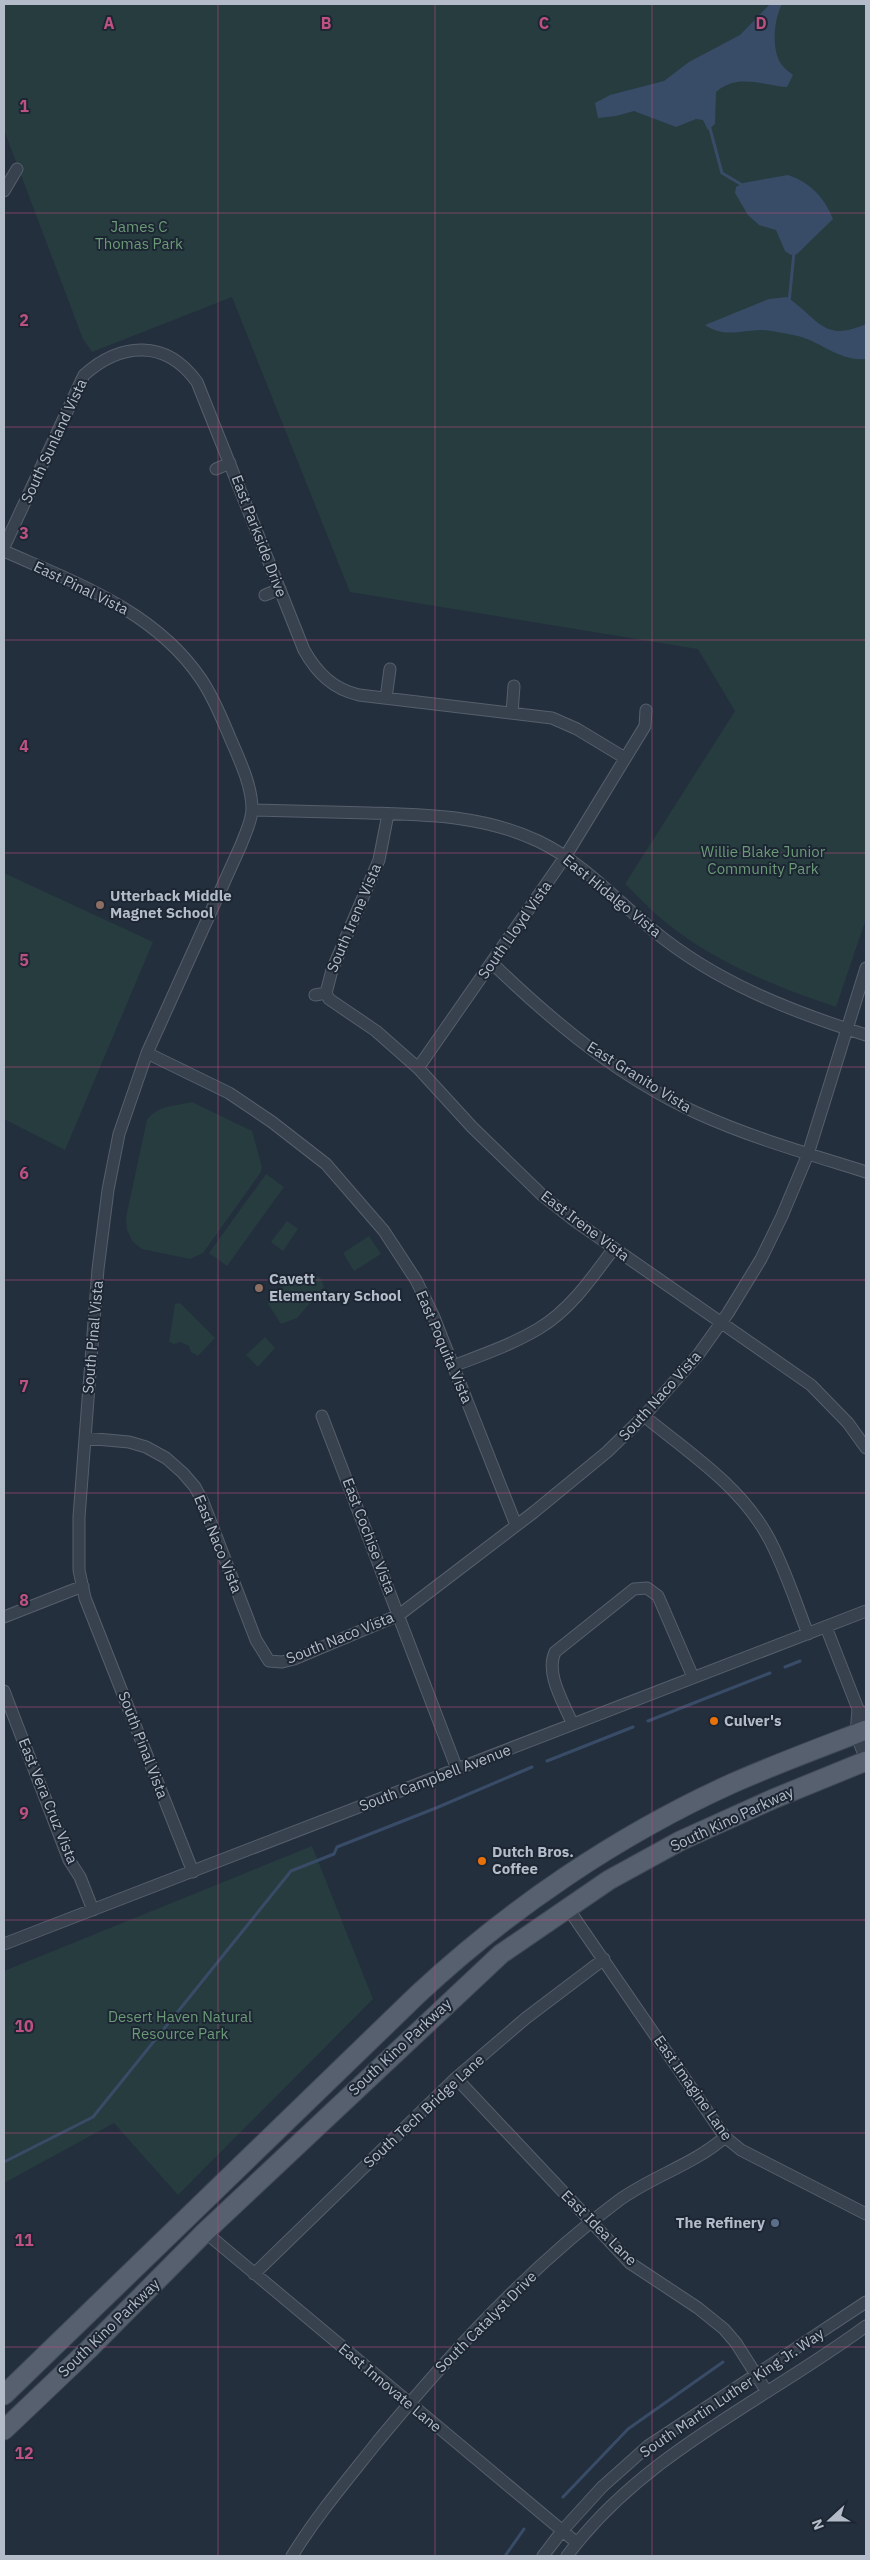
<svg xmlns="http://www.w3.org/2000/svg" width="870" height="2560" font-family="'IBM Plex Sans',sans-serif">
<rect width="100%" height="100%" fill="#242f3e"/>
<path fill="#263c3f" d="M 4,4 L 866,4 L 866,919 L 836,1007 C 776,987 714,962 664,921 C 650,910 638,896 625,884 L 735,711 L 698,649 L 350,592 L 232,297 L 92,352 L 83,339 L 4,130 Z
M 4,873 L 153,942 L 65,1150 L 4,1119 Z
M 192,1102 L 252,1131 L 262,1167 L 261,1172 L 203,1253 L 190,1259 L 142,1249 L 133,1242 L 127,1230 L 126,1217 L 147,1120 C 158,1105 175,1106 192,1102 Z
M 266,1174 L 284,1187 L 227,1266 L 209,1253 Z
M 287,1221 L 298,1229 L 283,1251 L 271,1242 Z
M 369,1236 L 381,1254 L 354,1271 L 343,1253 Z
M 308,1275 L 320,1277 L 324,1287 L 297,1318 L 281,1324 L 268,1304 L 270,1293 Z
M 180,1303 L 215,1338 L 198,1356 L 191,1352 L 189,1346 L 180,1342 L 174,1344 L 169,1342 L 175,1304 Z
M 265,1337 L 275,1348 L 258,1367 L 246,1355 Z
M 312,1846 L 373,1999 L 178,2195 L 114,2123 L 4,2183 L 4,1971 Z"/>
<path fill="#394c67" d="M 770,4 L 782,4 C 774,19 771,48 781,64 C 784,68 789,72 793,75 L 787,87 C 762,85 737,73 716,92 L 715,124 L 708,130 L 703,120 L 696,119 L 676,127 L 634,111 L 616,116 L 598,118 L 595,103 L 610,95 L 664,81 L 689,62 L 740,35 Z
M 788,175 C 810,182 824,197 833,219 L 797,254 L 791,255 L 785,251 L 776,230 L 759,225 L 748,215 L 735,193 L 736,187 L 743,183 Z
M 787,297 C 819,319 823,343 866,324 L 866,359 C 838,361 824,343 798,336 C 790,334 781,333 772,331 C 747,326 729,341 705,325 L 769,299 Z"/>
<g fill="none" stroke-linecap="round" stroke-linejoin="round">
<path stroke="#394c67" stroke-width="3" d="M 709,125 L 722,173 L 744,186
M 789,303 L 794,252
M 785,1667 L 800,1661
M 648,1721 L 770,1673
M 547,1761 L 633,1727
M 4,2162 L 93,2117 L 291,1871 L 334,1854 L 337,1847 L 436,1808 L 532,1767
M 563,2497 L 628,2429 L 723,2362
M 505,2556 L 524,2529"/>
<g stroke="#565f6c" stroke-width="13">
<path id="street" d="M 4,191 L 17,169
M 216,469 L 230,463
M 4,547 L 84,375 C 121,342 166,339 197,382 L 304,650 C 317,673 333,689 359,695 L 552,718 L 577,729 L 625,758
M 4,551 C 76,583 155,611 201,679 C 214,698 222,719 231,740 C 240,761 252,786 252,809 C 252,821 245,834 241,845 L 147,1053 L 119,1134 L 108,1190 L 98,1269 L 79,1517 L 79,1570 L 85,1598 L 193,1872
M 265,595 L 280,589
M 386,698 L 390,669
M 512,713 L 514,686
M 252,810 C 291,811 330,812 369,813 C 429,815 482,815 538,841 C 584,863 616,900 654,931 C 716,982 790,1011 866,1035
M 492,963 C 553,1022 619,1077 697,1113 C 752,1138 809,1154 866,1172
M 326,993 L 332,970 L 379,860 L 388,814
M 315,995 L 326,993 L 329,999 L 376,1031 L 418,1068 L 472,1127 L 542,1195 L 575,1221 L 811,1385 L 848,1423 L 866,1448
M 147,1053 L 229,1093 L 272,1122 L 326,1164 L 384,1231 L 416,1280 L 433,1315 L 516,1525
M 418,1068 L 565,857 L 645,726 L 646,710
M 453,1366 C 482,1355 511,1345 538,1329 C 570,1310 592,1278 614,1248
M 322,1416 L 457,1769
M 644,1416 C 688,1452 739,1485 767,1535 C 784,1565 795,1601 808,1634
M 85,1438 L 129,1442 L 146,1447 L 166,1458 L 183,1473 L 195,1487 L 203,1502 L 256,1640 L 269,1661
M 4,1617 L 83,1586
M 826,1627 L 858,1709 L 866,1716
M 269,1661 L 282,1662 L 294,1659 L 399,1615 L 534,1512 L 607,1452 L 643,1417 L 698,1355 L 728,1313 L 761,1259 L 782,1216 L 808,1154 L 866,968
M 4,1691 L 69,1860 L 80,1877 L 93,1910
M 858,1709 L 856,1734 L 866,1760
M 572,1723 C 564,1703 545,1674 555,1652 L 634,1589 L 647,1588 L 658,1596 L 693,1677
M 567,1907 L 725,2137 L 741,2150 L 866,2214
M 4,1944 L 866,1611
M 456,2078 L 630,2263 L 698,2308 L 724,2329 L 736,2343 L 767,2392
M 205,2232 L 577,2543
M 254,2274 L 456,2078 L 526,2018 L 604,1959
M 292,2556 C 317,2515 348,2479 378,2441 C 450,2354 527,2269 618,2201 C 652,2176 693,2165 725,2137
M 543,2556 L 562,2531 L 602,2487 L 648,2446 L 866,2302
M 567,2556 C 643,2453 766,2400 866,2326"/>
</g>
<g stroke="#414a57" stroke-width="21">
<path id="primary" d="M 4,2395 L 417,1995 C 509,1909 618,1835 733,1783 C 776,1764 822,1747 866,1730
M 4,2430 L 88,2350 L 205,2232 L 501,1954 L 609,1880 L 680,1841 L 773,1799 L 866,1761"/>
</g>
<use href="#street" stroke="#38414e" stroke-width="11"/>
<use href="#primary" stroke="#56606e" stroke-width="19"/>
</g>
<path fill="none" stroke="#bd5182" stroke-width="1" stroke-opacity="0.55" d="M 218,4 L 218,2556M 435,4 L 435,2556M 652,4 L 652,2556M 4,213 L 866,213M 4,427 L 866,427M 4,640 L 866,640M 4,853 L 866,853M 4,1067 L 866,1067M 4,1280 L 866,1280M 4,1493 L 866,1493M 4,1707 L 866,1707M 4,1920 L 866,1920M 4,2133 L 866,2133M 4,2347 L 866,2347"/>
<g fill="#8d6e63" stroke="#1d2633" stroke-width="2">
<circle cx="100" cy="905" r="5"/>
<circle cx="259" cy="1288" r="5"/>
</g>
<g fill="#e8710a" stroke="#1d2633" stroke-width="2">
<circle cx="714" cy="1721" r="5"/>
<circle cx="482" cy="1861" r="5"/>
</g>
<circle fill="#5c6f8a" stroke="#1d2633" stroke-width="2" cx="775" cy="2223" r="5"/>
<g text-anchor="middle" stroke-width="4" stroke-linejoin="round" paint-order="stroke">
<g font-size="15" fill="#6b9a76" stroke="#1d2633">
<text x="139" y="232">James C<tspan x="139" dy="17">Thomas Park</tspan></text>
<text x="763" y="857">Willie Blake Junior<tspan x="763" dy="17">Community Park</tspan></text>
<text x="180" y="2022">Desert Haven Natural<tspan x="180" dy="17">Resource Park</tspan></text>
</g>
<g font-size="15" fill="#b4bcc9" stroke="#1d2633">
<text transform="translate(54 441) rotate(-65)" y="5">South Sunland Vista</text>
<text transform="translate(259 536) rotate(69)" y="5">East Parkside Drive</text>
<text transform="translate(81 588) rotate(26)" y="5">East Pinal Vista</text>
<text transform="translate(612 896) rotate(39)" y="5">East Hidalgo Vista</text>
<text transform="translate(354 918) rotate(-67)" y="5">South Irene Vista</text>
<text transform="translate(515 930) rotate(-55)" y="5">South Lloyd Vista</text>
<text transform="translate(639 1077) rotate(32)" y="5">East Granito Vista</text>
<text transform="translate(585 1226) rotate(37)" y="5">East Irene Vista</text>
<text transform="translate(93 1337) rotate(-85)" y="5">South Pinal Vista</text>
<text transform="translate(444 1347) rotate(67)" y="5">East Poquita Vista</text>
<text transform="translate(660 1396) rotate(-48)" y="5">South Naco Vista</text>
<text transform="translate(369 1536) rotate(69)" y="5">East Cochise Vista</text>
<text transform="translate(218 1544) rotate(68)" y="5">East Naco Vista</text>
<text transform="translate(340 1638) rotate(-22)" y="5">South Naco Vista</text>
<text transform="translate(143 1745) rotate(69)" y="5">South Pinal Vista</text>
<text transform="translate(435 1778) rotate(-21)" y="5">South Campbell Avenue</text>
<text transform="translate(48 1801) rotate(68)" y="5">East Vera Cruz Vista</text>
<text transform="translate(732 1819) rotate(-25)" y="5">South Kino Parkway</text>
<text transform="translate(400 2047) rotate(-43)" y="5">South Kino Parkway</text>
<text transform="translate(693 2088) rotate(55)" y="5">East Imagine Lane</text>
<text transform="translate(424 2111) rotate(-43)" y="5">South Tech Bridge Lane</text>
<text transform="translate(599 2228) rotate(45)" y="5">East Idea Lane</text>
<text transform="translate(486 2322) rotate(-45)" y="5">South Catalyst Drive</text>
<text transform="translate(109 2328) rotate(-44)" y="5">South Kino Parkway</text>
<text transform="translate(390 2388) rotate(40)" y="5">East Innovate Lane</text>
<text transform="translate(732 2393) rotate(-34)" y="5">South Martin Luther King Jr. Way</text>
</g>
<g font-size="15" font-weight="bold" fill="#b4bcc9" stroke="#1d2633" text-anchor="start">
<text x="110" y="901">Utterback Middle<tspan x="110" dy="17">Magnet School</tspan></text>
<text x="269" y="1284">Cavett<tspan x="269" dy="17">Elementary School</tspan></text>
<text x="724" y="1726">Culver's</text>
<text x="492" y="1857">Dutch Bros.<tspan x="492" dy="17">Coffee</tspan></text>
<text x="765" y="2228" text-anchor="end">The Refinery</text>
</g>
</g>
<g font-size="16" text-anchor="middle" font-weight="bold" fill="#bd5182" stroke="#1d2633" stroke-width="4" stroke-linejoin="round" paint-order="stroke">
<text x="109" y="29">A</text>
<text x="326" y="29">B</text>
<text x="544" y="29">C</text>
<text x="761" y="29">D</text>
<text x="24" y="112">1</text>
<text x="24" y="326">2</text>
<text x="24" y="539">3</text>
<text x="24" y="752">4</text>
<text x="24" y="966">5</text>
<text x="24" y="1179">6</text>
<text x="24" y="1392">7</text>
<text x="24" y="1606">8</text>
<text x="24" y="1819">9</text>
<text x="24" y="2032">10</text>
<text x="24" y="2246">11</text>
<text x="24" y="2459">12</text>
</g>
<rect width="870" height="2560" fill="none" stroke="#b4bcc9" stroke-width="10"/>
<g transform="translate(830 2520) rotate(249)" stroke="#1d2633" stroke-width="4" paint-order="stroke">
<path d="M0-4L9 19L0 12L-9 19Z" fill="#b4bcc9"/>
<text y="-8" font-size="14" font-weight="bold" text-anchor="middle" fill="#b4bcc9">N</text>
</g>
</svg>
